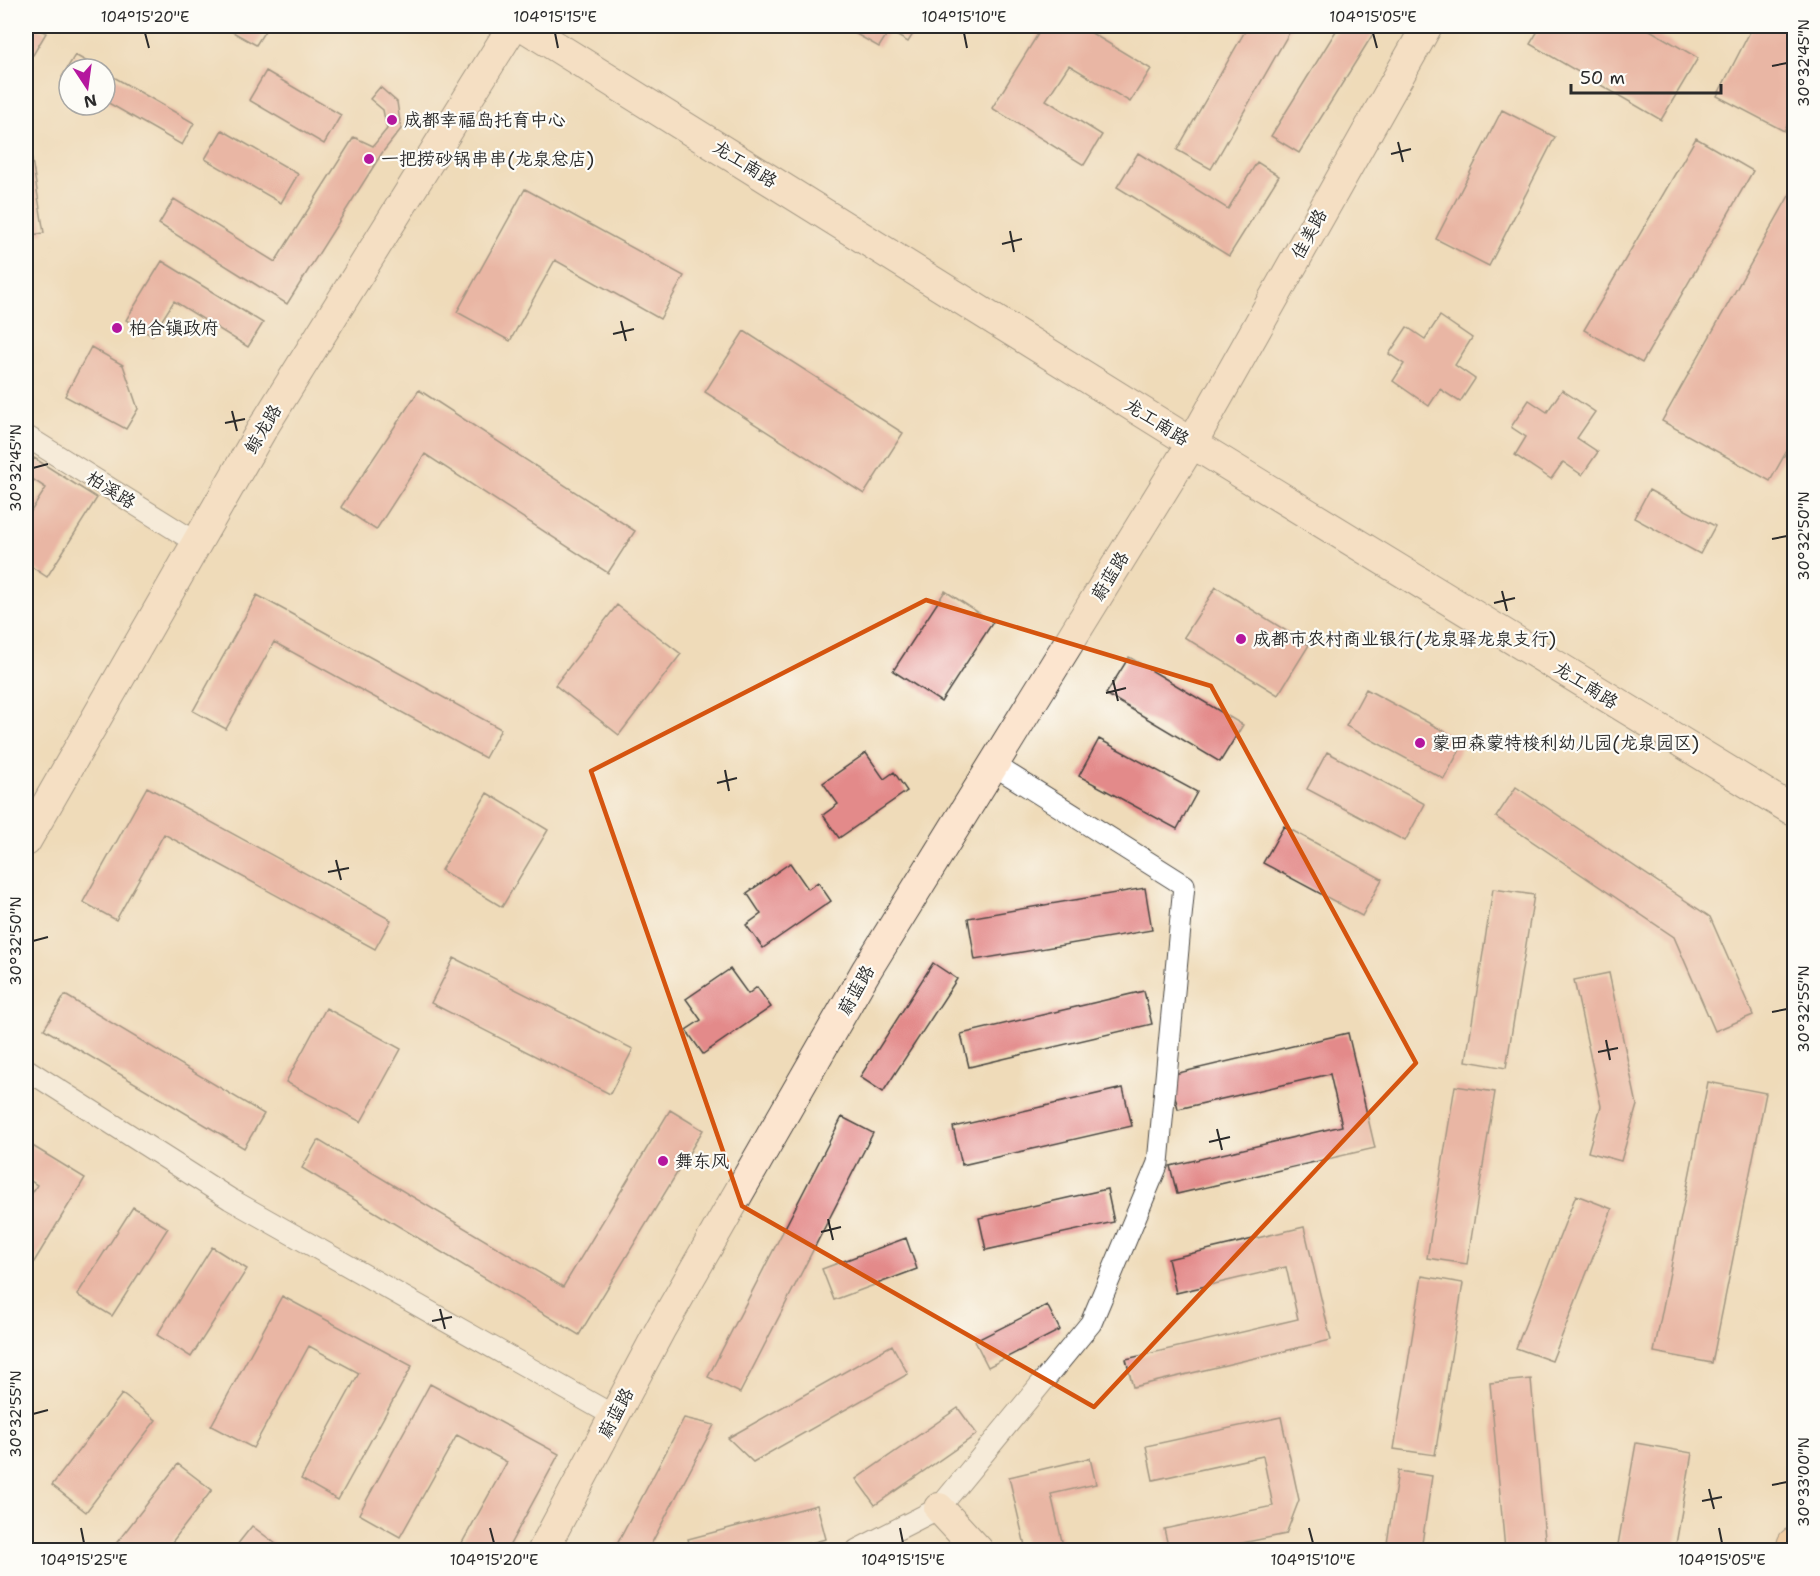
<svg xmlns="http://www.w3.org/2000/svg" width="1820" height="1576" font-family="'Shantell Sans','LXGW WenKai TC',sans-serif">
<rect width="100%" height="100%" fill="#fdfcf7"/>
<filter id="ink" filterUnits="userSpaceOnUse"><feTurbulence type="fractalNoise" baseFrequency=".0167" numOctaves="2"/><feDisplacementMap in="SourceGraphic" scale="12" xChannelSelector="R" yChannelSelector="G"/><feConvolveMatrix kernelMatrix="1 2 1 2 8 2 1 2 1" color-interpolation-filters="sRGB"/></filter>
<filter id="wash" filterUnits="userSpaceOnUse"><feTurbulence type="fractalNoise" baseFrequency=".008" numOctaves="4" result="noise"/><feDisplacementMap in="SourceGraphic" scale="24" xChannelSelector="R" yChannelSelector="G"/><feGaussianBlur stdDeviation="1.35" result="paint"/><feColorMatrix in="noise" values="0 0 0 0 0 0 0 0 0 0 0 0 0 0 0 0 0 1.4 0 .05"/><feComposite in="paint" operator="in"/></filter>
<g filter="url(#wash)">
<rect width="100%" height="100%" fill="#efdbb9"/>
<g id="blocks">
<path fill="#e38a8a" d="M 26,26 L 32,26 L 46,33 L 33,55 L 26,51 Z
M 222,26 L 268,26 L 256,45 Z
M 842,26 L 918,26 L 908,42 L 889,31 L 879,47 Z
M 1043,26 L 1080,26 L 1151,69 L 1130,102 L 1069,65 L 1046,100 L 1102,135 L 1084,165 L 992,108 Z
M 1248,26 L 1293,26 L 1211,169 L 1177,150 Z
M 1339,26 L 1378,26 L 1299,153 L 1271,136 Z
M 1541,26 L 1643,26 L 1698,58 L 1661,120 L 1530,44 Z
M 1753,26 L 1794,26 L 1794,110 L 1784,131 L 1717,96 Z
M 75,55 L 100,69 L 69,69 L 69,80 L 62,77 Z
M 266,71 L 341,115 L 324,144 L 249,100 Z
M 105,72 L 194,123 L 182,145 L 105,101 Z
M 380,87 L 397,102 L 401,129 L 382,153 L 287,304 L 159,224 L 174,199 L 275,262 L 354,137 L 373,146 L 387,129 L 383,110 L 370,99 Z
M 1502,110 L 1555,137 L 1489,266 L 1436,239 Z
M 222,130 L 298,174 L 281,203 L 205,159 Z
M 1696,138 L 1753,171 L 1642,363 L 1584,330 Z
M 30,148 L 44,233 L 26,236 L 26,149 Z
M 1138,153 L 1228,209 L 1257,162 L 1279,176 L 1229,256 L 1117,187 Z
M 1794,187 L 1794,438 L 1770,481 L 1662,421 Z
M 525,189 L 684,276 L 660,319 L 555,260 L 510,341 L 457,312 Z
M 162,261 L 263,323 L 248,347 L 174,301 L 152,336 L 126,320 Z
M 1440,316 L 1472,338 L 1455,365 L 1475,379 L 1460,402 L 1440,389 L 1429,406 L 1393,381 L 1404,364 L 1389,354 L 1407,327 L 1425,339 Z
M 744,331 L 903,433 L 864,494 L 705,392 Z
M 91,347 L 123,365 L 138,409 L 126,429 L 65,396 Z
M 419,390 L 635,531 L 608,573 L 425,454 L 376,530 L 341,507 Z
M 1562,390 L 1595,412 L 1577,438 L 1598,452 L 1582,475 L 1563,462 L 1551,479 L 1515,455 L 1526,437 L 1511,427 L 1529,400 L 1547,412 Z
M 34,458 L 97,498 L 47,577 L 26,563 L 26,519 L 46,488 L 26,475 Z
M 1649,490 L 1715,526 L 1700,554 L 1634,518 Z
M 1216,587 L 1309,645 L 1278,695 L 1184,637 Z
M 26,590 L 31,594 L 26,602 Z
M 945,591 L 993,622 L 941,702 L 893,671 Z
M 257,595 L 501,729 L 485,758 L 274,642 L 226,729 L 193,711 Z
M 617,605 L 681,654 L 619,735 L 555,685 Z
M 1129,657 L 1243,725 L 1220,762 L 1106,694 Z
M 1366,689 L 1464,742 L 1444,779 L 1346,726 Z
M 1099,739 L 1197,792 L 1177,829 L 1079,776 Z
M 1327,752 L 1425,804 L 1405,841 L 1307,789 Z
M 866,753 L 884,779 L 894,772 L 907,791 L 839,838 L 823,815 L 838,804 L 823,783 Z
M 147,787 L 391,920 L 375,949 L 164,834 L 116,920 L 83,902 Z
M 1516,787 L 1710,917 L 1753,1015 L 1715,1031 L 1674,937 L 1496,817 Z
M 487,793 L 548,830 L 502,907 L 441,870 Z
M 1284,826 L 1382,879 L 1362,916 L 1263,863 Z
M 790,863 L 808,889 L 818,882 L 831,901 L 763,948 L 746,925 L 761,914 L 747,893 Z
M 1145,888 L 1152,930 L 975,960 L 968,918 Z
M 1493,889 L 1534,895 L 1506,1068 L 1466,1061 Z
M 454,958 L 633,1049 L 610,1094 L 431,1003 Z
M 933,963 L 957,979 L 883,1092 L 860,1077 Z
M 730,969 L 748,994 L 757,987 L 771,1007 L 703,1054 L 686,1030 L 701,1020 L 686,999 Z
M 1609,973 L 1637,1105 L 1621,1161 L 1588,1152 L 1601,1106 L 1574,980 Z
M 1144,991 L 1152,1024 L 969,1067 L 961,1034 Z
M 65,995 L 264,1114 L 244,1148 L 44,1029 Z
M 326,1008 L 401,1049 L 361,1122 L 286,1082 Z
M 1348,1033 L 1375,1148 L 1177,1194 L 1170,1166 L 1342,1126 L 1330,1074 L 1178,1109 L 1170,1075 Z
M 1708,1082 L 1766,1093 L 1712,1363 L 1654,1352 Z
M 1455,1086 L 1495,1092 L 1467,1264 L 1427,1258 Z
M 1123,1088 L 1132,1126 L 962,1165 L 953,1127 Z
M 670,1110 L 703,1130 L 579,1335 L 302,1168 L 318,1140 L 563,1287 Z
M 842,1117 L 873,1133 L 740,1393 L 708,1377 Z
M 26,1142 L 85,1178 L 26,1275 L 26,1203 L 37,1185 L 26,1178 Z
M 1107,1189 L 1114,1222 L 986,1250 L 979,1218 Z
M 1576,1195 L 1612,1209 L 1552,1361 L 1516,1348 Z
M 133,1207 L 168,1228 L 112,1316 L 77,1295 Z
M 1304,1227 L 1331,1340 L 1133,1387 L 1126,1359 L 1298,1319 L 1286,1267 L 1176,1293 L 1168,1259 Z
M 906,1238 L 917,1269 L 834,1300 L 822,1269 Z
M 212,1247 L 247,1269 L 191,1357 L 157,1335 Z
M 1422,1276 L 1463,1283 L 1435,1455 L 1394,1449 Z
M 282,1296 L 412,1366 L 338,1500 L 301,1479 L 359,1373 L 309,1346 L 253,1448 L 211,1426 Z
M 1047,1305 L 1060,1330 L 988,1367 L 975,1341 Z
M 892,1345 L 908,1374 L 753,1462 L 728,1438 Z
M 1531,1379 L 1546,1550 L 1505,1550 L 1490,1383 Z
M 430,1384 L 559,1454 L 507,1550 L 458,1550 L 507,1462 L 457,1435 L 400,1537 L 359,1514 Z
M 122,1394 L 156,1420 L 86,1512 L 52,1485 Z
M 958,1408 L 977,1434 L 875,1505 L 856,1479 Z
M 1281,1417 L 1299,1500 L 1286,1534 L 1208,1550 L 1169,1550 L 1164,1529 L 1273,1506 L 1263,1456 L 1153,1480 L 1146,1446 Z
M 684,1418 L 714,1425 L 648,1550 L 614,1550 Z
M 1636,1443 L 1692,1453 L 1675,1550 L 1617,1550 Z
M 1090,1458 L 1096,1484 L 1051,1494 L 1064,1550 L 1026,1550 L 1009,1477 Z
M 178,1464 L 212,1490 L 166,1550 L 111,1550 Z
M 1398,1471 L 1432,1476 L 1421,1550 L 1386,1550 Z
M 817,1505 L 826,1539 L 783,1550 L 691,1550 L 688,1539 Z
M 252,1526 L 284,1550 L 233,1550 Z"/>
</g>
</g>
<g filter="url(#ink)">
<use href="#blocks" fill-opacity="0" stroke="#484540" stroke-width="1.5"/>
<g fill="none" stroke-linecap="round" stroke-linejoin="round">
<g stroke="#484540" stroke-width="23">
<path id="street" d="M 26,436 L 197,543
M 26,1069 L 230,1199 L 614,1416
M 857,1550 L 939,1508 L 1091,1323 L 1158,1163 L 1184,885 L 994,765"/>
</g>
<g stroke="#484540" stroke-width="32">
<path id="secondary" d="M 523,26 L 1192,443 L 1794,811
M 26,841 L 262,429 L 513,26
M 939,1508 L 978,1550
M 543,1550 L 661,1328 L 866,971 L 1192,443 L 1427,26"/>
</g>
<g stroke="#484540" stroke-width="35">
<path id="primary" d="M 1793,1550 L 1794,1544"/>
</g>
<use href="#street" stroke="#fff" stroke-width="21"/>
<use href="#secondary" stroke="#fce5cf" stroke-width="30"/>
<use href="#primary" stroke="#f7be87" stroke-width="33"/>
</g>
</g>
<path d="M0 0H1820V1576H0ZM 926,600 L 1211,686 L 1416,1063 L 1094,1407 L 742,1206 L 591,771 Z" fill="#efdbb9" fill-opacity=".55" fill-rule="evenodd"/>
<path fill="none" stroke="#d5540f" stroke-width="4.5" stroke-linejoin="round" d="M 926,600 L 1211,686 L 1416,1063 L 1094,1407 L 742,1206 L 591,771 Z"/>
<path fill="none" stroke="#2b2b2b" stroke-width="2" d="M 145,33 L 149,48M 555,33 L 558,48M 964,33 L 967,48M 1373,33 L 1377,48M 1772,66 L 1787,63M 1398,142 L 1403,162M 1391,154 L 1411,149M 1010,231 L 1014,252M 1002,244 L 1022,239M 621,321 L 626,341M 613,334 L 634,329M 232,411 L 237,431M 225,423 L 245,419M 33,468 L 48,464M 1772,539 L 1787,536M 1502,591 L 1507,611M 1494,603 L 1515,598M 1113,680 L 1118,701M 1106,693 L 1126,688M 725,770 L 729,791M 717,783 L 737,778M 336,860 L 341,880M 328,872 L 349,868M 33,941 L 48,937M 1772,1012 L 1787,1009M 1606,1040 L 1610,1060M 1598,1052 L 1618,1048M 1217,1129 L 1222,1150M 1209,1142 L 1230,1137M 828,1219 L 833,1240M 821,1232 L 841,1227M 440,1309 L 445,1329M 432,1321 L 452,1317M 33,1414 L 48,1410M 1772,1485 L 1787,1482M 1709,1489 L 1714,1509M 1702,1501 L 1722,1497M 81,1528 L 84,1543M 490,1528 L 494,1543M 900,1528 L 903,1543M 1309,1528 L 1313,1543M 1719,1528 L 1722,1543"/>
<g fill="#b5179e" stroke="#fdfcf7" stroke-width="2">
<circle cx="392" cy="120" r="6"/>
<circle cx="369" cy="159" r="6"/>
<circle cx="117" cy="328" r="6"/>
<circle cx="1241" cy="639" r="6"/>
<circle cx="1420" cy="743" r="6"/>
<circle cx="663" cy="1161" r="6"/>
</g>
<g text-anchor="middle" stroke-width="4.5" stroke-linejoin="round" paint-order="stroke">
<g font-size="18" fill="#2b2b2b" stroke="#fdfcf7" text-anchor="start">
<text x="404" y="126">成都幸福岛托育中心</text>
<text x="381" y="165">一把捞砂锅串串(龙泉总店)</text>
<text x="129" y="334">柏合镇政府</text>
<text x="1253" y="645">成都市农村商业银行(龙泉驿龙泉支行)</text>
<text x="1432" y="749">蒙田森蒙特梭利幼儿园(龙泉园区)</text>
<text x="675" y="1167">舞东风</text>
</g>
<g font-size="18" fill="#2b2b2b" stroke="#fdfcf7">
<text transform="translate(745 164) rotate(32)" y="6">龙工南路</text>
<text transform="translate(1309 234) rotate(-61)" y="6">佳美路</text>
<text transform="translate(1157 422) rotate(32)" y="6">龙工南路</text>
<text transform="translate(263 429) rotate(-59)" y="6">鲸龙路</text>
<text transform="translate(111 490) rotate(32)" y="6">柏溪路</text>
<text transform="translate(1110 576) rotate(-58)" y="6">蔚蓝路</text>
<text transform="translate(1586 685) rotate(32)" y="6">龙工南路</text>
<text transform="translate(856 990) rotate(-60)" y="6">蔚蓝路</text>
<text transform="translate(616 1413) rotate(-62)" y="6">蔚蓝路</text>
</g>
</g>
<rect width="1820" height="1576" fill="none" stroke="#fdfcf7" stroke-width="66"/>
<g transform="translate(87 87) rotate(167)"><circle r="28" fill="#fdfcf7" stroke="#a9a8a5" stroke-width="1.5"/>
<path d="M0-4.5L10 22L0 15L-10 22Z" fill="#b5179e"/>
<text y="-9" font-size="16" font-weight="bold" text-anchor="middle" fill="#2b2b2b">N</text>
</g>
<path d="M1571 84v9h150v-9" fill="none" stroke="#2b2b2b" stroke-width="3"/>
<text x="1580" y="84" font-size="18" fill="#2b2b2b" stroke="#fdfcf7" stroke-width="4.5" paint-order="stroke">50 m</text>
<rect x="33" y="33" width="1754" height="1510" fill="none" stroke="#2b2b2b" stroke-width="2"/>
<g font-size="15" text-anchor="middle" fill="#2b2b2b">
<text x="145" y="22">104°15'20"E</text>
<text x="555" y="22">104°15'15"E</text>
<text x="964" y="22">104°15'10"E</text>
<text x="1373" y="22">104°15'05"E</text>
<text transform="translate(1804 63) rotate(-90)" y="5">30°32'45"N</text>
<text transform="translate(16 468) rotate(-90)" y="5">30°32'45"N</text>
<text transform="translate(1804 536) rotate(-90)" y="5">30°32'50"N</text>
<text transform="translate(16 941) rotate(-90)" y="5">30°32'50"N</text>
<text transform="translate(1804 1009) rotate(-90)" y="5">30°32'55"N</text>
<text transform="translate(16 1414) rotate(-90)" y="5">30°32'55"N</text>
<text transform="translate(1804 1482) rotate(-90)" y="5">30°33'00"N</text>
<text x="84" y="1565">104°15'25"E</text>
<text x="494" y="1565">104°15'20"E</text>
<text x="903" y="1565">104°15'15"E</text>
<text x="1313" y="1565">104°15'10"E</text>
<text x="1722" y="1565">104°15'05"E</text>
</g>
</svg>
